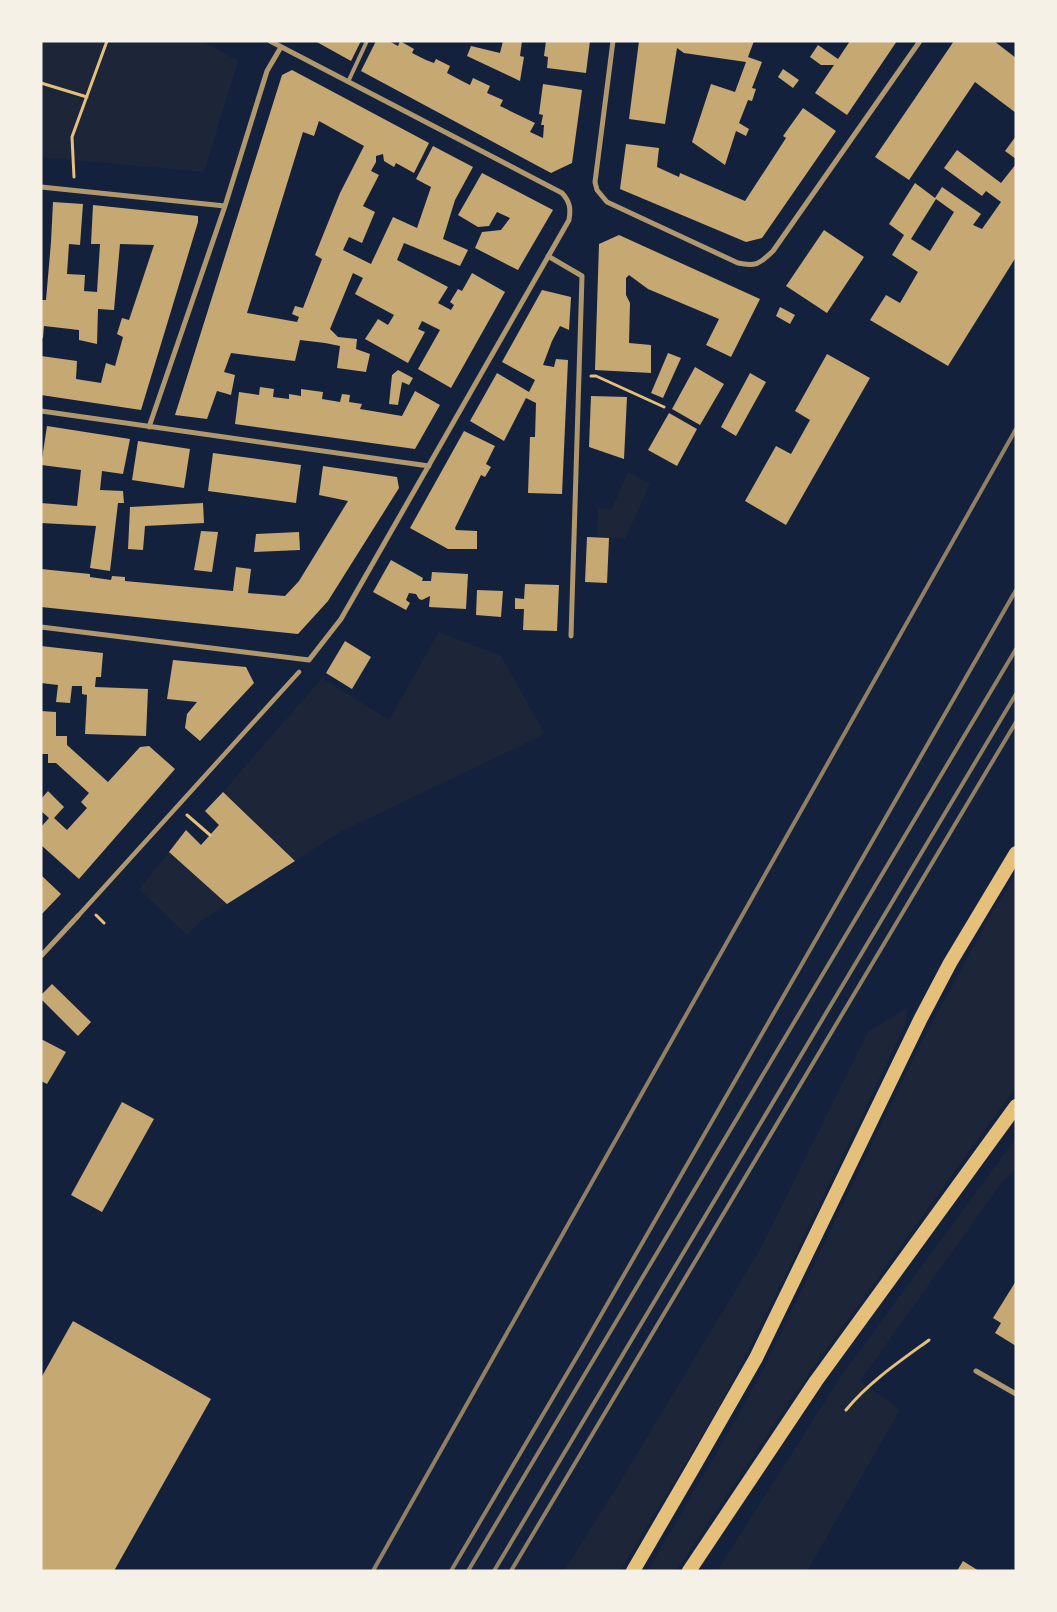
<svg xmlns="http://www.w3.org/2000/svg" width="1057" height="1612" font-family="Montserrat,sans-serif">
<rect width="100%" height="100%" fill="#14213d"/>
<path fill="#1d2539" d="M 41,41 L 202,41 L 238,61 L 204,172 L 41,157 Z
M 628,472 L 650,484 L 625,539 L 597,537 L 598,508 L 612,509 Z
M 439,632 L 501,656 L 545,734 L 340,832 L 295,861 L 223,792 L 322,678 L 389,720 Z
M 169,852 L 227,904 L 201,921 L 187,935 L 139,889 Z
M 1016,874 L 1016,1086 L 795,1393 L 676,1571 L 648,1571 L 740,1412 L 765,1366 L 920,1045 L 996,906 Z
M 908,1007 L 905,1025 L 777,1292 L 718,1409 L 620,1571 L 564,1571 L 620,1482 L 758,1253 L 868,1032 Z
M 1016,1138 L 1016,1169 L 1002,1182 L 860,1381 L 900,1410 L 807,1571 L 717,1571 L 843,1373 Z"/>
<path fill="#c6a872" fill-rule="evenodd" d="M 315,41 L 361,41 L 351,61 Z
M 376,41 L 389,41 L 398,46 L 400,41 L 414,49 L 412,53 L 426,60 L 434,63 L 436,59 L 450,66 L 447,73 L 462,81 L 470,85 L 473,78 L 490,86 L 487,93 L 503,100 L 500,106 L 535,123 L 530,132 L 543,138 L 544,125 L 541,125 L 543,115 L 539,114 L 543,84 L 582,90 L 572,163 L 551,173 L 361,71 Z
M 503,41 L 522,41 L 520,56 L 524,57 L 520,81 L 467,56 L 471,46 L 500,53 Z
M 546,41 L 590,41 L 586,73 L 547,68 L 548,57 L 544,56 Z
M 639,41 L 754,41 L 748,57 L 762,62 L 752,88 L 756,89 L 752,101 L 748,100 L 739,123 L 749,129 L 746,136 L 736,131 L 725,165 L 692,142 L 711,84 L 735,92 L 746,62 L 684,53 L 677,48 L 665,124 L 629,119 Z
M 850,41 L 897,41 L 847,115 L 815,93 L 834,65 L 821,65 L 810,57 L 818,45 L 838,59 Z
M 954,41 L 994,41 L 1016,58 L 1016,113 L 975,82 L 909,180 L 875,157 Z
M 783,69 L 799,80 L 793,88 L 778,77 Z
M 292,70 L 429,143 L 414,173 L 396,163 L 394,167 L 384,161 L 383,154 L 376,156 L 376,162 L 371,171 L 379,175 L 363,206 L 375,212 L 362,243 L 349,237 L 343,250 L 371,264 L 393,217 L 417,228 L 431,187 L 416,179 L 433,146 L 473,167 L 455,200 L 443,239 L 468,250 L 460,266 L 404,243 L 397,260 L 448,287 L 438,303 L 451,310 L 454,305 L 450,302 L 458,289 L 462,291 L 472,273 L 505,292 L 451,388 L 418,369 L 440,330 L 422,321 L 418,329 L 425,332 L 408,363 L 365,339 L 378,319 L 388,325 L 394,315 L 355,294 L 363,278 L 353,273 L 330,329 L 338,337 L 357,339 L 356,349 L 370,354 L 366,372 L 337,368 L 340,346 L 325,343 L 300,340 L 295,361 L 231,353 L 224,372 L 235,375 L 231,395 L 217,391 L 207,419 L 175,415 L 282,75 ZM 319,121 L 364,146 L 340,193 L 315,255 L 322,259 L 303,308 L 295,306 L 292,314 L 299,317 L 297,322 L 247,313 L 303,132 L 314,136 Z
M 803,108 L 836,131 L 762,238 L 746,242 L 620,189 L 626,144 L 659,148 L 657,167 L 679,177 L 680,173 L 745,201 L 786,138 L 783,136 Z
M 1016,136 L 1016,159 L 1005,151 Z
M 957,150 L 1001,183 L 1016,164 L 1016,257 L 948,366 L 870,320 L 886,295 L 900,303 L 918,272 L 892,255 L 904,235 L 889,224 L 915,183 L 935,198 L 942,187 L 981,214 L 973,225 L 982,229 L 1001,202 L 986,191 L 982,196 L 944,168 ZM 936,199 L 954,212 L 930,251 L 911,239 Z
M 482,173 L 553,210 L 518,270 L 475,248 L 482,232 L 501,230 L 510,218 L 497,212 L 489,226 L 478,227 L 458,215 Z
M 53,202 L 83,204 L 80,245 L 69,244 L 67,274 L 85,275 L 84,291 L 97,292 L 100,244 L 91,244 L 93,205 L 198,216 L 198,222 L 141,410 L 41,395 L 41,356 L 77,361 L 76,379 L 101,383 L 106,363 L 115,366 L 123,337 L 117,334 L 122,318 L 129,320 L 154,245 L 120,244 L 114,310 L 98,309 L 97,344 L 79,340 L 79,330 L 44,326 L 43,338 L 41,338 L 41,300 L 46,300 L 51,242 Z
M 824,230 L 864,257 L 827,313 L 786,286 Z
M 619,235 L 760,299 L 731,357 L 706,345 L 719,319 L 648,289 L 629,275 L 626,278 L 626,295 L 630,303 L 629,343 L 651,345 L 651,373 L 595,370 L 599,244 Z
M 542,290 L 571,297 L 569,330 L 560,326 L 552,341 L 543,365 L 554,367 L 556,359 L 568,360 L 562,494 L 528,493 L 530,437 L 535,437 L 536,403 L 526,398 L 504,441 L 470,421 L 497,373 L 529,392 L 535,380 L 502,362 Z
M 780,307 L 795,315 L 790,324 L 776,316 Z
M 668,353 L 681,358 L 663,398 L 651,393 Z
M 827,354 L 870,378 L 786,525 L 745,501 L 776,446 L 791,454 L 810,420 L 795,411 Z
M 695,367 L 724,384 L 700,425 L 672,409 Z
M 398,370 L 413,378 L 409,385 L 402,382 L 398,405 L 389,404 L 392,375 Z
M 750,373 L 766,382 L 736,436 L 721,427 Z
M 260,387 L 274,389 L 273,397 L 289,399 L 289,394 L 301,396 L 301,389 L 323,392 L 322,399 L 340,402 L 342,394 L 350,395 L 349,402 L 362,404 L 360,409 L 402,416 L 415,391 L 440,405 L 415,449 L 235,424 L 239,392 L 259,395 Z
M 591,396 L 627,397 L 624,459 L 589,447 Z
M 669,413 L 697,429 L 677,466 L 648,450 Z
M 47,426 L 130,439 L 123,474 L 102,471 L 100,490 L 123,491 L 124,503 L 118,503 L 110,571 L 90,568 L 96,526 L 41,523 L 41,503 L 77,506 L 81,470 L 41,465 Z
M 464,431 L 495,446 L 486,464 L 491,467 L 485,477 L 481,475 L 455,528 L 456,530 L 477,531 L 477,549 L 448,549 L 410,528 Z
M 138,441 L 190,449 L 184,488 L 132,480 Z
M 213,453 L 301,465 L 296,503 L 208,491 Z
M 323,466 L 397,477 L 399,488 L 328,601 L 298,634 L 41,607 L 41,569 L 90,574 L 90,577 L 111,580 L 112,576 L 125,577 L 125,581 L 233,591 L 236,567 L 251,569 L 248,593 L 285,596 L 299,581 L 348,501 L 319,495 Z
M 203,503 L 204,523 L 145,526 L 143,550 L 128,549 L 130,507 Z
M 201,531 L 218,532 L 212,572 L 194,570 Z
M 299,532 L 300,550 L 254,552 L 256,534 Z
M 587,537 L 609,538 L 607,583 L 585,582 Z
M 391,560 L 423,578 L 422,581 L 431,581 L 432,572 L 468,574 L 466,609 L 429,607 L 430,596 L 422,600 L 419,599 L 416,594 L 409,593 L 406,600 L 410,603 L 406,610 L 373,592 Z
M 525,584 L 559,585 L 557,631 L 523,630 L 524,609 L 515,609 L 515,598 L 524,599 Z
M 477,590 L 503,591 L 501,617 L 476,615 Z
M 345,641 L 371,657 L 352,689 L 326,673 Z
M 41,646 L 103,653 L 101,677 L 96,677 L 95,687 L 148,689 L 146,736 L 85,734 L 87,695 L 82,694 L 82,686 L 72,686 L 70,703 L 56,702 L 58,685 L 41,683 Z
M 173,660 L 246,667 L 254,683 L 200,741 L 185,728 L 187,714 L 197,702 L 167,699 Z
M 41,711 L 56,712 L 56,736 L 67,736 L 67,745 L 108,782 L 140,747 L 149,746 L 175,769 L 79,879 L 41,845 L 41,827 L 49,818 L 41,811 L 41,799 L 48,791 L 64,807 L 54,818 L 67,830 L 87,808 L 81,802 L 89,793 L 56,763 L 48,763 L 48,754 L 41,754 Z
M 223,792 L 295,861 L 227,904 L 169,852 L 186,830 L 201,845 L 219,825 L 205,811 Z
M 41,875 L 61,894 L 41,915 Z
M 52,984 L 91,1022 L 78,1036 L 41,999 L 41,995 Z
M 41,1039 L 66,1052 L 47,1084 L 41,1081 Z
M 122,1102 L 154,1119 L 102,1212 L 71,1195 Z
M 1016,1281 L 1016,1346 L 995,1333 L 1001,1323 L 993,1318 Z
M 73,1321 L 211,1399 L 114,1571 L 41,1571 L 41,1378 Z
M 963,1561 L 979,1571 L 957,1571 Z"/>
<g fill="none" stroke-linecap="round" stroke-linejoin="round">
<path stroke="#e5c07b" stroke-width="3" d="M 41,83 L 87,97
M 74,177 L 72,137 L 107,41
M 591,376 L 596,376 L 664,407
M 187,815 L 210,835
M 96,915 L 104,923
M 846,1410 C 869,1382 900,1361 929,1340"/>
<path stroke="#b1986c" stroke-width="4" d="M 348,82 L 367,41"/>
<path stroke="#b1986c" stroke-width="4.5" d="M 78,916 L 299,672"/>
<path stroke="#b1986c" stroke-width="5" d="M 613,41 L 595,182 L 597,190 L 607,202 L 738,263 C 757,267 760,263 773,251 L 920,41
M 41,187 L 225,206
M 548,256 L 582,276 L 571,636
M 41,411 L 429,466
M 149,427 L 225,206 L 267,71 L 281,47
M 41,627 L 309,660 L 341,619 L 569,220 C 571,208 570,202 562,193 L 270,41
M 41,956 L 78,916
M 976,1371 L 1016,1394"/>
<path stroke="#e5c07b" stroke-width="14" d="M 633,1571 L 693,1468 L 756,1358 L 921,1018 L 950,963 L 1016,853
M 689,1571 L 816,1381 L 1016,1106"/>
<path stroke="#918062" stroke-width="4" d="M 373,1571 L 1016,429
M 451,1571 L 585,1343 L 1016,590
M 468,1571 L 1016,649
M 494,1571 L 1016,694
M 511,1571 L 1016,722"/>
</g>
<rect width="1057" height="1612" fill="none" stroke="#f6f1e7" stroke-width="85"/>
</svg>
